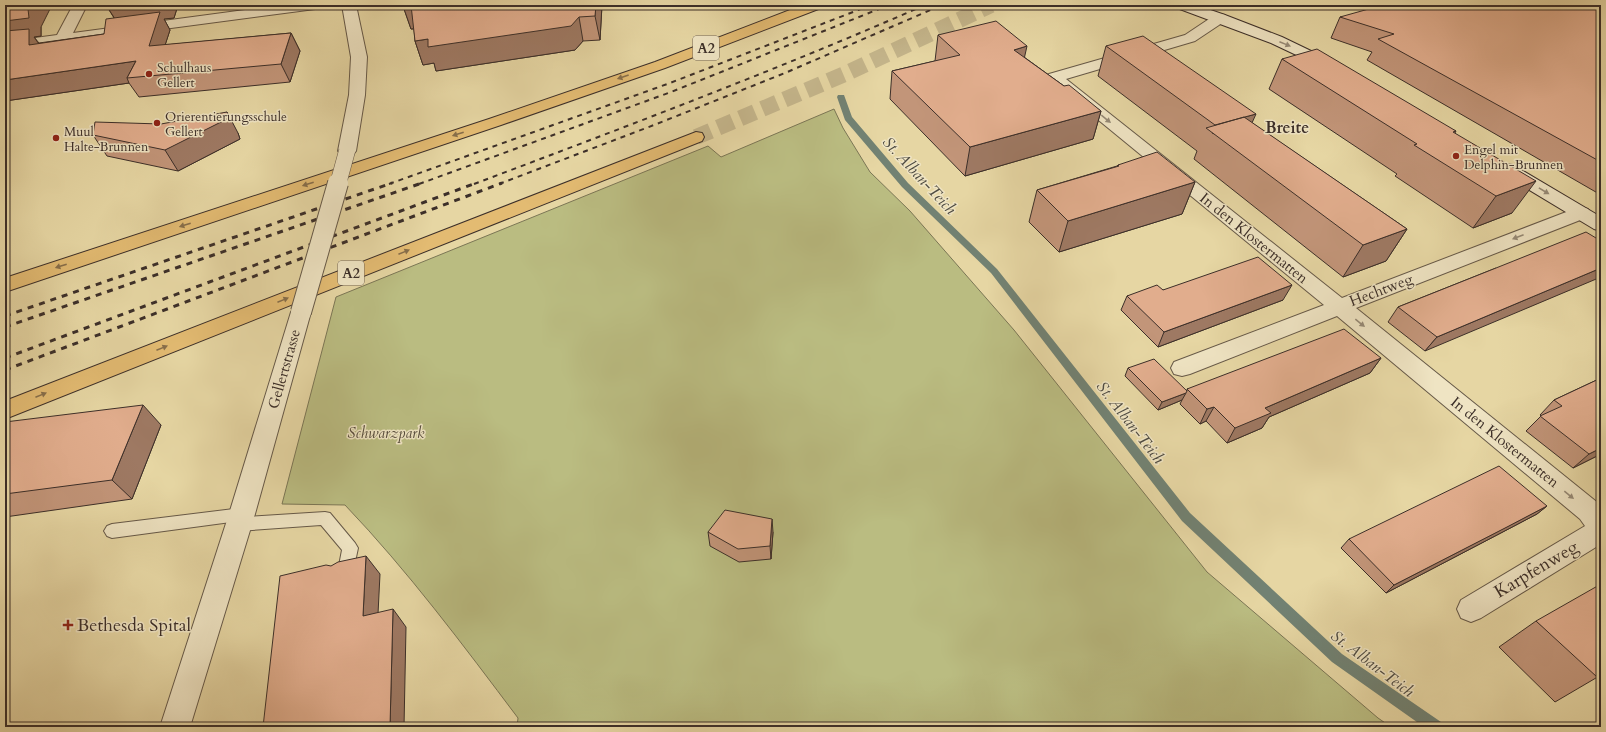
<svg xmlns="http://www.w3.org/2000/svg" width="1606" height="732" font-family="Cardo,serif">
<rect width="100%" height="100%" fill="#e6d6a3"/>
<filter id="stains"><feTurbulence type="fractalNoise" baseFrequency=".005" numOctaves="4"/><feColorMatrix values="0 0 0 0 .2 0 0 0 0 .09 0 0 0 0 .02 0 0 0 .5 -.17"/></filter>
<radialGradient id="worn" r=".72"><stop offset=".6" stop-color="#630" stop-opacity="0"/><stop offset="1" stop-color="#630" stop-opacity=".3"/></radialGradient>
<path fill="#babc81" stroke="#7b7655" d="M 834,109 L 843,128 L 870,172 L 910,211 L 1014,330 L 1207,572 L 1378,718 L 1391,727 L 517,727 L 518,718 C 463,645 408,571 345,505 L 282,504 L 336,297 L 708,146 L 721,157 Z"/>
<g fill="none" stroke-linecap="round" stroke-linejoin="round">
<path fill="#728273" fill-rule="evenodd" d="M 838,95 L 844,95 L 852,117 L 908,183 L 997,269 L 1190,513 L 1342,654 L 1441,722 L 1443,727 L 1424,727 L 1332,662 L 1182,521 L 991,273 L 902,187 L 845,120 L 837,97 Z"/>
<path stroke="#c4b58b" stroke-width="16" stroke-dasharray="16 8" stroke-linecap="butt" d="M 696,137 L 845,74 L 991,5"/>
<g stroke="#665948" stroke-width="2">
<path id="lane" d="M 242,508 L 247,509 L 249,514 L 248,517 L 325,512 L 330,513 L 355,543 L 358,548 L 351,581 L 345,583 L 339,581 L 337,576 L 342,550 L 321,525 L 238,531 L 233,529 L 230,524 L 231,522 L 112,538 L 107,536 L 104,531 L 107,526 L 112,524 Z"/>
</g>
<g stroke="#665948" stroke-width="2">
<path id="street" d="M 73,5 L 87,5 L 73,33 L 283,5 L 322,5 L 320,8 L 315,9 L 5,50 L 5,42 L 57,35 Z
M 342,5 L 356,5 L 367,57 L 365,95 L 356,151 L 353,155 L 347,156 L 341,155 L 338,151 L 349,95 L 351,57 Z
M 1220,14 L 1225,15 L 1227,18 L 1225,21 L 1195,41 L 1066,79 L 1342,298 L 1574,209 L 1581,207 L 1588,209 L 1590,213 L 1588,217 L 1356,308 L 1598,503 L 1601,508 L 1601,544 L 1481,618 L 1471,622 L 1461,618 L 1457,609 L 1461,600 L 1585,526 L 1580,519 L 1337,316 L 1190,374 L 1182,376 L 1174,374 L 1171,368 L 1174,362 L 1324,305 L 1046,77 L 1049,74 L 1185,35 L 1215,15 Z
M 301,305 L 308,307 L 311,312 L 255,514 L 190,727 L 160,727 L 229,514 L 291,312 L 294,307 Z"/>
</g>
<g stroke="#3c2f29" stroke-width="2">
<path id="secondary" d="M 1175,5 L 1196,5 L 1225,15 L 1282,37 L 1336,63 L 1339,66 L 1336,69 L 1331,71 L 1326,69 L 1271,43 L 1177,8 Z
M 1507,164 L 1513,165 L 1601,217 L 1601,231 L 1594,229 L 1501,173 L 1498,169 L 1501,165 Z"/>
</g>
<g stroke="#3c2f29" stroke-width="2">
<path id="highway" d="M 803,5 L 823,5 L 821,8 L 665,68 L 501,125 L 5,292 L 5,278 L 489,119 L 655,62 Z
M 696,132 L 702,133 L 704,137 L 702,141 L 5,419 L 5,401 Z"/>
</g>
<use href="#lane" fill="#efe4c3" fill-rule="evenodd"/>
<use href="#street" fill="#efe4c3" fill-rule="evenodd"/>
<use href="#secondary" fill="#efe4c3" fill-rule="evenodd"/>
<use href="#highway" fill="#e3bb72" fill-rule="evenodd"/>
<path stroke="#3c2f29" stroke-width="2" stroke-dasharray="5 5" stroke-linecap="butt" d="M 389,184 L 670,83 L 871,5
M 419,184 L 671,92 L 889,5
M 474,184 C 625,127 777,70 925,5
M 499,184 L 654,125 L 785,73 L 942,5"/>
<path stroke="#3c2f29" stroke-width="3" stroke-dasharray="6 6" stroke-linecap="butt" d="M 5,316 L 392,183
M 5,327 L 422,183
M 5,358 L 476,183
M 5,370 L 502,183"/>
<g stroke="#665948" stroke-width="17" stroke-linecap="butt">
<path id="street-bridge-far1" d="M 338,184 L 347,151"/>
</g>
<g stroke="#665948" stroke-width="22" stroke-linecap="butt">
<path id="street-bridge" d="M 301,312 L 338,183"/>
</g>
<use href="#street-bridge-far1" stroke="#efe4c3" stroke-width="16"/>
<use href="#street-bridge" stroke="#efe4c3" stroke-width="20"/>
</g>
<path fill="#c29579" stroke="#3c2f29" d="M 5,5 L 41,27 L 41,36 L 34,37 L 39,43 L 104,34 L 114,18 L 106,5 L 178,5 L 174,18 L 164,19 L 170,30 L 165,45 L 291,33 L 300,51 L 290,82 L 139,97 L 129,83 L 5,101 Z
M 602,5 L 600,40 L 583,41 L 575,50 L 436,71 L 434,63 L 423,65 L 415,41 L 414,29 L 411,29 L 403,6 Z
M 1270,5 L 1278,5 L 1275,8 Z
M 1601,5 L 1601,195 L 1367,60 L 1372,52 L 1331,38 L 1340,17 Z
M 938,35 L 1024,57 L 1064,86 L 1101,111 L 1093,139 L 965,176 L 890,99 L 892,71 L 935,61 Z
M 1106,46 L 1252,123 L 1407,229 L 1386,261 L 1343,277 L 1194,159 L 1197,151 L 1098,76 Z
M 1282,59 L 1456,131 L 1455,133 L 1512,213 L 1473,228 L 1395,176 L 1397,174 L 1269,89 Z
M 238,133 L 240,139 L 178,171 L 107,156 L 93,135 Z
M 1118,165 L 1195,182 L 1182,214 L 1059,252 L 1029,222 L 1037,190 L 1117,166 Z
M 1496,268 L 1425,351 L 1388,322 L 1398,307 Z
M 1163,290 L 1283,300 L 1158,347 L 1121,310 L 1127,296 Z
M 1381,358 L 1370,373 L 1269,417 L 1262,428 L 1227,443 L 1206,421 L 1200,424 L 1180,404 L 1182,400 L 1158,410 L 1125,376 L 1128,368 L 1187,391 L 1187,389 Z
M 1601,378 L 1601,454 L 1573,468 L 1526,431 L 1541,416 L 1540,415 L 1554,400 Z
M 5,422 L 161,425 L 132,499 L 5,517 Z
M 1547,506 L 1537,514 L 1497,535 L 1386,593 L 1341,548 L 1349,539 Z
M 708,532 L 773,532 L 771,559 L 739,562 L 710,546 Z
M 1536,621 L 1601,675 L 1555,702 L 1499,647 Z"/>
<path fill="#9e7963" stroke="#3c2f29" d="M 31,5 L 52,5 L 41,27 L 41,36 L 34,37 L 41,47 L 5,40 L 5,21 L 28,9 Z
M 106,5 L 178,5 L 174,18 L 164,19 L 170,30 L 159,64 L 119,25 Z
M 411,5 L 419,28 L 411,29 L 403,6 Z
M 596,5 L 602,5 L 600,40 L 595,16 Z
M 579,17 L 583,41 L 575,50 L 436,71 L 434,63 L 423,65 L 415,41 Z
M 291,33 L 300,51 L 290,82 L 281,64 Z
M 1027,46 L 1021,73 L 1014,50 Z
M 136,61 L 127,78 L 129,83 L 5,101 L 5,80 Z
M 1101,111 L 1093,139 L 965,176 L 970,147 Z
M 227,112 L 238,133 L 240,139 L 178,171 L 165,150 Z
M 1256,114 L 1242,145 L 1212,133 L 1215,125 Z
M 1536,181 L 1512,213 L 1473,228 L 1496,196 Z
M 1195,182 L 1182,214 L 1059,252 L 1068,221 Z
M 1407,229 L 1386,261 L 1343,277 L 1363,245 Z
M 1601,268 L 1601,277 L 1425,351 L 1437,337 Z
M 1292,285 L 1283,300 L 1158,347 L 1164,332 Z
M 1381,358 L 1370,373 L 1269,417 L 1262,428 L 1227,443 L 1235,428 L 1265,408 Z
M 1186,393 L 1182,400 L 1158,410 L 1162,402 Z
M 143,405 L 161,425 L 132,499 L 112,480 Z
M 1214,407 L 1206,421 L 1200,424 L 1207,409 Z
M 1601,448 L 1601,454 L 1573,468 L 1589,454 Z
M 1547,506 L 1537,514 L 1497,535 L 1386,593 L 1394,585 Z
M 772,519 L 773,532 L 771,559 L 770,546 Z
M 366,556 L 380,574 L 377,634 L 363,616 Z
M 393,609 L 406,627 L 404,727 L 390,727 Z"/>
<path fill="#e1ad8d" stroke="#3c2f29" d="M 5,5 L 31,5 L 28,9 L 29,18 L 5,21 Z
M 403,5 L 596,5 L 595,16 L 579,17 L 571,26 L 428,47 L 428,39 L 415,41 L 411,5 L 403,6 Z
M 1383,5 L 1601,5 L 1601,162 L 1378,39 L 1394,34 L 1340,17 Z
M 160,12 L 149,46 L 291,33 L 281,64 L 127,78 L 136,61 L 5,80 L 5,31 L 29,29 L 29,45 L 104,34 L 106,19 Z
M 996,21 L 1027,46 L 1014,50 L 1064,86 L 1069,85 L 1101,111 L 970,147 L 892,71 L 960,55 L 938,35 Z
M 1143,36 L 1256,114 L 1215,125 L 1106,46 Z
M 1317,49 L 1456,131 L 1453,132 L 1536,181 L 1496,196 L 1414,145 L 1417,144 L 1282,59 Z
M 227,112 L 229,118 L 165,150 L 93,135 L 95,122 L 161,124 Z
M 1244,117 L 1407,229 L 1363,245 L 1206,128 Z
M 1157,152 L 1195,182 L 1068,221 L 1037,190 L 1119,166 L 1118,165 Z
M 1586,232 L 1601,241 L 1601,268 L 1437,337 L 1398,307 L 1496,268 Z
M 1258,257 L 1292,285 L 1164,332 L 1127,296 L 1157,285 L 1163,290 Z
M 1344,329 L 1381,358 L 1265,408 L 1271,413 L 1235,428 L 1214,407 L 1207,409 L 1187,389 Z
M 1154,359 L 1187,391 L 1186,393 L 1162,402 L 1128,368 Z
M 1601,378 L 1601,448 L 1589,454 L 1540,416 L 1562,406 L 1554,400 Z
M 143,405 L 112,480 L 5,494 L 5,422 Z
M 1499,466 L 1547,506 L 1507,527 L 1394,585 L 1349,539 Z
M 725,510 L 772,519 L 770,546 L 738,549 L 708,532 Z
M 366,556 L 363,616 L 393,609 L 390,727 L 263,727 L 280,576 L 326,565 L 331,566 L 338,562 Z
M 1601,584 L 1601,675 L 1597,677 L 1536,621 Z"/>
<defs><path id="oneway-solid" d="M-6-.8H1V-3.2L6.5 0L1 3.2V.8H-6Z"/></defs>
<g fill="#968a76">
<use href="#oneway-solid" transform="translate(1285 44) rotate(22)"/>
<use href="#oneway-solid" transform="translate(1106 119) rotate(39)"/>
<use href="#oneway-solid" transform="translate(1544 191) rotate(31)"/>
<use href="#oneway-solid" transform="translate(1518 237) rotate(159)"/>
<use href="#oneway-solid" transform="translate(1360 323) rotate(39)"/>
<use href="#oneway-solid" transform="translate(1569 495) rotate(39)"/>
</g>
<g fill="#876e4a">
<use href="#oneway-solid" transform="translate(623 77) rotate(161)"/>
<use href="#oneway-solid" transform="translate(458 134) rotate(162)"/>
<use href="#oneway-solid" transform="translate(308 184) rotate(162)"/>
<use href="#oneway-solid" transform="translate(185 225) rotate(162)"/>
<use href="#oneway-solid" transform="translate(404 252) rotate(-22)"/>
<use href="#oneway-solid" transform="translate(61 266) rotate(162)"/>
<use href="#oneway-solid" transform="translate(283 300) rotate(-22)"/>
<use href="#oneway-solid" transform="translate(162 348) rotate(-22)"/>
<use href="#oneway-solid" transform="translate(41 395) rotate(-22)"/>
</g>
<g fill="#8f2418" stroke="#efe4c3" stroke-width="1.5">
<circle cx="149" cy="74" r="4"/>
<circle cx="157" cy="123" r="4"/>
<circle cx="56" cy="138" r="4"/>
<circle cx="1456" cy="156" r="4"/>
<path d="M66 619h4v4h4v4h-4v4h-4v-4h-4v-4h4z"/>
</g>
<g text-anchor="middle" stroke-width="3" stroke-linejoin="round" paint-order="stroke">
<g font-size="13" fill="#3c2f29" stroke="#efe4c3" text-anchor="start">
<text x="157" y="72">Schulhaus<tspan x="157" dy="15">Gellert</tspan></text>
<text x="165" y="121">Orierentierungsschule<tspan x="165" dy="15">Gellert</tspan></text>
<text x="64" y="136">Muul<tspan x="64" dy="15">Halte-Brunnen</tspan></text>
<text x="1464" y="154">Engel mit<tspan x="1464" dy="15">Delphin-Brunnen</tspan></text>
</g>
<g fill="#efe4c3" stroke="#726557" stroke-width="1">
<rect x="693" y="36" width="26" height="24" rx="3"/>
<rect x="338" y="261" width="26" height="24" rx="3"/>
</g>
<g font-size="14" font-weight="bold" fill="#3c2f29">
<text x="706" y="53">A2</text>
<text x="351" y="278">A2</text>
</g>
<g font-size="15" fill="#3c2f29" stroke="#efe4c3">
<text transform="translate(1254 238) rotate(39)" y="5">In den Klostermatten</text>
<text transform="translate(1381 290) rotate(-21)" y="5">Hechtweg</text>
<text transform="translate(284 369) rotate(-74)" y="5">Gellertstrasse</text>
<text transform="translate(1505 442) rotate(39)" y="5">In den Klostermatten</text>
</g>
<g font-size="15" font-style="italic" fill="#554b3b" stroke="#efe4c3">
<text x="386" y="438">Schwarzpark</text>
</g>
<g font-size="16" font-weight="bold" fill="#3c2f29" stroke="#efe4c3">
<text x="1287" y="133">Breite</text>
</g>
<g font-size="16" font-style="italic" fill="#4e4b42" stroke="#efe4c3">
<text transform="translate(920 175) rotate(47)" y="6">St. Alban-Teich</text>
<text transform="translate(1131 422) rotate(52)" y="6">St. Alban-Teich</text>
<text transform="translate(1373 663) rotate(37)" y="6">St. Alban-Teich</text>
</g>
<g font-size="18" fill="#3c2f29" stroke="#efe4c3">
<text transform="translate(1536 569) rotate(-31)" y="6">Karpfenweg</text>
</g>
<g font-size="18" fill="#3c2f29" stroke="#efe4c3" text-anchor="start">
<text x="77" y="631">Bethesda Spital</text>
</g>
</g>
<rect width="1606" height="732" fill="none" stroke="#e6d6a3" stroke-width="20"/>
<rect x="6" y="6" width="1594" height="720" fill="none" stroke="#3c2f29" stroke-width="2"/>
<rect x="10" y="10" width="1586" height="712" fill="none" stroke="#3c2f29"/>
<rect width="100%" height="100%" filter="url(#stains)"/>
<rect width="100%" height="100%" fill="url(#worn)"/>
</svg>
